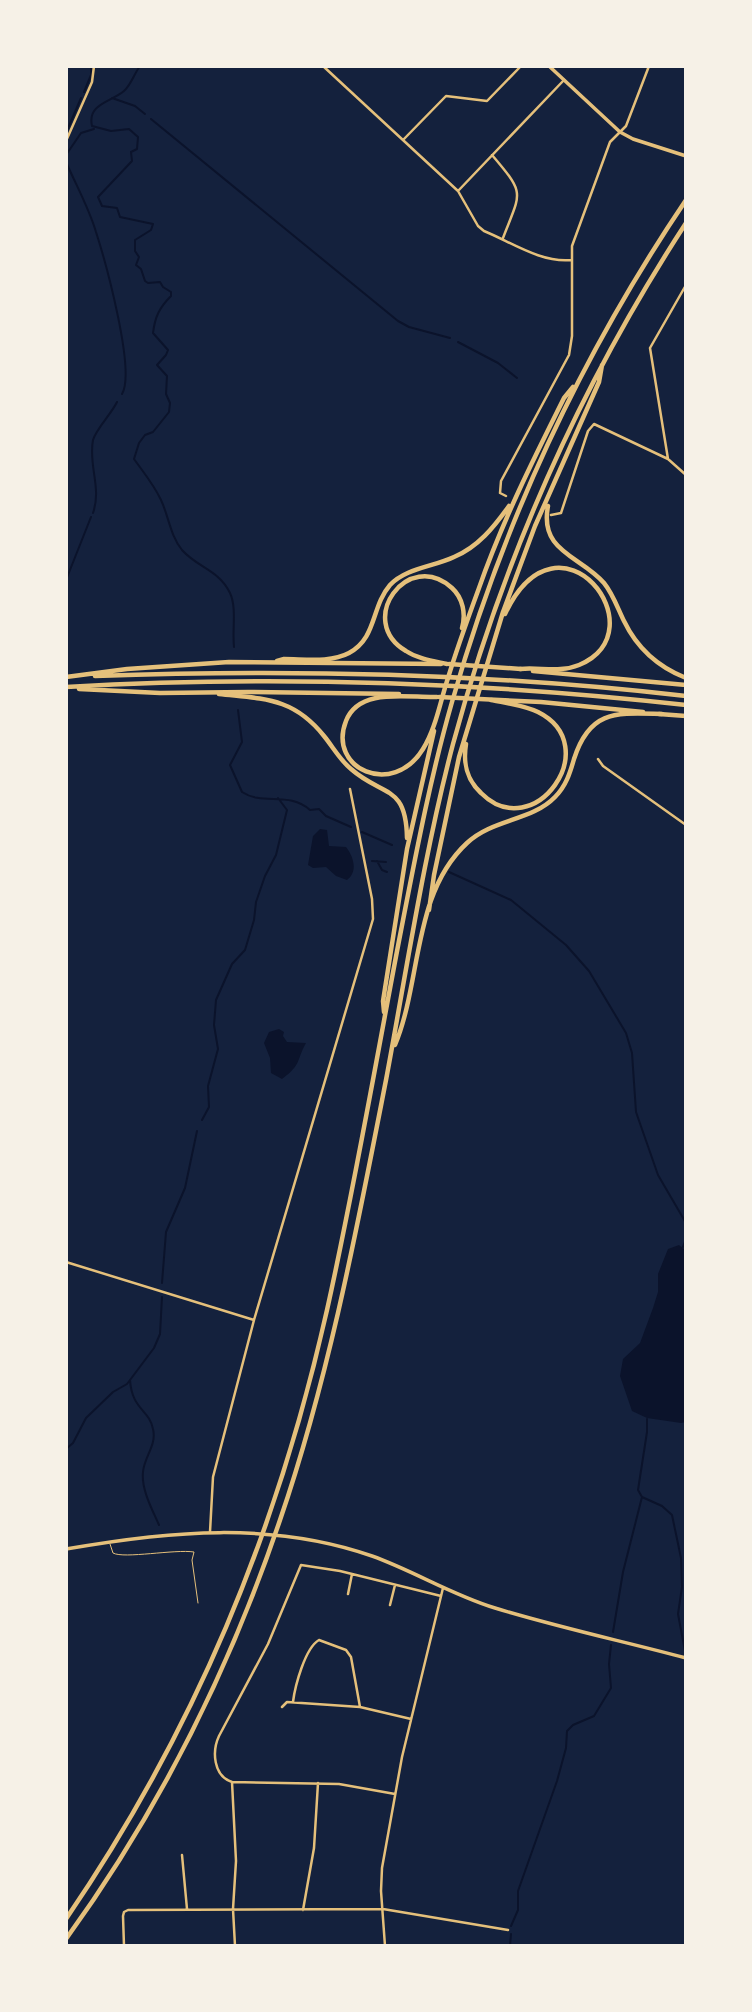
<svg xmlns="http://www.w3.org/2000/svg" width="752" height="2012" font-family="'PT Sans Narrow',sans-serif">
<rect width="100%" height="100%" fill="#14213d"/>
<path fill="#0b132b" d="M 320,829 L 327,830 L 329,846 L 346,847 C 354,857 358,872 347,880 L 336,876 L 326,867 L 313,868 L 308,865 L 313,836 Z
M 279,1029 L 284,1032 L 283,1036 L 287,1042 L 306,1043 C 296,1061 302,1064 282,1079 L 271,1073 L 270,1058 L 264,1043 L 269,1032 Z
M 679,1245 L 685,1250 L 686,1264 L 686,1422 L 681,1423 L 647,1418 L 632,1411 L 620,1376 L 623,1359 L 640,1343 L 653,1308 L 658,1292 L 658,1274 L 668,1249 Z"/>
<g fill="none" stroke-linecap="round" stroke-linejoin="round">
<path stroke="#0b132b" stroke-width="2" d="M 140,66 C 134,74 131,85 124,91 C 111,102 87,104 92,126 L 111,131 L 129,129 L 138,137 L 137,149 L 131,152 L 132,161 L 98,197 L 102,206 L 117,208 L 120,217 L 153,224 L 151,230 L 135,240 L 135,251 L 139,257 L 136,265 L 141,269 L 145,281 L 148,283 L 160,282 L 163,287 L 171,292 L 171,296 C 159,308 155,317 153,333 L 168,350 L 166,355 L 157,365 L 167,376 L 166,394 L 170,403 L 169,412 L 153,432 L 145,435 L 139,443 L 134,459 C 144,473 154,485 161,500 C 169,517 170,535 182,550 C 198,568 219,570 230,593 C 237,608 232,630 234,647
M 84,92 L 91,75 L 91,66
M 112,98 L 135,106 L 145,114
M 151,119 L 398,321 L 409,327 L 450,338
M 66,133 L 81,98
M 66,155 L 81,133 L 94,129
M 66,162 C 76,185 89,208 96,232 C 105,260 136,371 122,394
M 458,342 L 498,363 L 517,378
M 93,513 C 102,488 88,465 93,440 C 96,429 112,413 117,402
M 66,580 L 91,517
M 238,710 L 242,742 L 230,765 L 242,792 C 263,806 289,791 310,810 L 319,809 L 326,816 L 351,827
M 362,832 L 392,845
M 372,861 L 386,862
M 377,861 L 382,870 L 387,872
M 449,872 L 511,900 L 566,945 L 589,971 L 626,1033 L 632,1053 L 636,1112 L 658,1175 L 686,1223
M 202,1120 L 209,1107 L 208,1086 L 218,1049 L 214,1025 L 216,1000 L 232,964 L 245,950 L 254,920 L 256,902 L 265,876 L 276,855 L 287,810 L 278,798
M 682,1249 L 686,1239
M 162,1283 L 166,1232 L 185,1188 L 197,1131
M 130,1380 C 132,1410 149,1409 153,1429 C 157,1445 144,1457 143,1472 C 141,1489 152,1509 159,1525
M 647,1419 L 647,1432 L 638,1490 L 642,1497 L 662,1506 L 672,1515 L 681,1558 L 682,1587 L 678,1614 L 685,1651
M 66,1449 L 73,1443 L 86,1418 L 113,1392 L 127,1384 L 154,1348 L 160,1334 L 162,1297
M 613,1632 L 623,1572 L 642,1497
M 511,1926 L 518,1910 L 518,1891 L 557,1781 L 566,1748 L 567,1731 L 573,1725 L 594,1716 L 611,1688 L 609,1664 L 611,1645
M 510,1946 L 511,1934"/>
<path stroke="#e5c07b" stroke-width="1" d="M 110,1544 L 113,1553 C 124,1559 175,1549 194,1552 L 192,1560 L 198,1603"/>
<path stroke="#e5c07b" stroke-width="2.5" d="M 323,66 L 458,191 L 478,226 L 484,231 C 511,242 541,263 571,260
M 403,140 L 446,96 L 487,101 L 521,66
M 66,141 L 92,82 L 94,66
M 492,155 C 526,195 521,191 503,238
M 458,191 L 564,80
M 668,459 L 650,348 L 686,285
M 506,496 L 500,493 L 501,481 L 569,355 L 572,336 L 572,246 L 610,142 L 626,126 L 649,66
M 551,515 L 561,513 L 588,431 L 594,424 L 668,459 L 686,475
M 598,759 L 603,766 L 686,825
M 66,1262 L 254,1320
M 210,1532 L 213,1477 L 254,1320 L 373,919 L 372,899 L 350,789
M 348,1594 L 352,1574
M 390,1605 L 395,1585
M 293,1702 C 295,1686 305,1648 319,1640 L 346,1650 L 351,1657 L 360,1707
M 282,1707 L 287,1702 L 360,1707 L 411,1719
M 232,1782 L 339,1784 L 395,1794
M 182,1855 L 187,1909
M 303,1910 L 314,1848 L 318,1783
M 124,1946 L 123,1916 L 124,1912 L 128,1910 L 383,1909 L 508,1930
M 235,1946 L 233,1909 L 236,1861 L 232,1782 C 213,1776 212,1751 219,1736 L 268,1644 L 301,1565 L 340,1571 L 441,1596
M 385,1946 L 381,1891 L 382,1868 L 402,1757 L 443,1588"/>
<path stroke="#e5c07b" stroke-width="3.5" d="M 66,1549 C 168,1531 272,1521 372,1556 C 414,1571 452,1595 495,1608 C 557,1627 622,1641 686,1658"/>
<path stroke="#e5c07b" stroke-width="3.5" d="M 549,66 L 620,132 L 633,139 L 686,156"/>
<path stroke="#e5c07b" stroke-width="4.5" d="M 449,664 L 521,669
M 533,671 L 686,685
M 95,676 C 293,669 489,673 686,696
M 66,677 L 127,669 L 229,662 L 441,664
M 66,687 C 273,675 480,682 686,705
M 79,689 L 160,693 L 248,692 L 399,694
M 439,697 L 541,702 L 643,712
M 659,714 L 686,716"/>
<path stroke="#e5c07b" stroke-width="4.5" d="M 548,506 C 539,552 581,556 604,583 C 613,594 618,609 624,621 C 637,648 658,667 686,678
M 505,614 C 559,499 661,631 579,665 C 560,673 540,667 520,669
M 277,661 L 284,659 C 305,659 330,663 349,653 C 377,638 371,607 390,585 C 406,568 433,567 454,557 C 478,547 494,527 509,506
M 447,664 C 433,661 418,659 406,651 C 355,621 408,548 452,588 C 463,598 466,614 462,628
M 219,694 C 263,699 293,697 324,736 C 333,747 340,760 351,769 C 383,797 406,784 407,838
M 437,697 C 408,698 359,687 346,721 C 327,769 393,798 423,749 C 436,728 440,702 448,678 C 457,648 468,618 479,588 C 502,522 533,460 564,398 L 573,387
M 466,744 C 463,763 466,779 481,793 C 534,846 606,746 538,712 C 524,705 506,703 491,700
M 429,910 L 434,875 L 459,757 L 503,612 L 535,526 L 599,382 L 602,365
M 384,1012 L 383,1001 L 407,849 L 434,731
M 395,1045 C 422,980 412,894 467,843 C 492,819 532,821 555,797 C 566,786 570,773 574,759 C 590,709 617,713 662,714
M 66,1919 C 195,1730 277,1532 327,1310 C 354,1189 375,1067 398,946 C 414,864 429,782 452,702 C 503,523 582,354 686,200
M 66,1939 C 158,1812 230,1668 280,1520 C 329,1377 357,1228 386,1080 C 407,968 424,854 453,744 C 503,559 581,384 686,223"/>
</g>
<rect width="752" height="2012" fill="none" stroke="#f6f1e7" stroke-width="136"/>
</svg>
